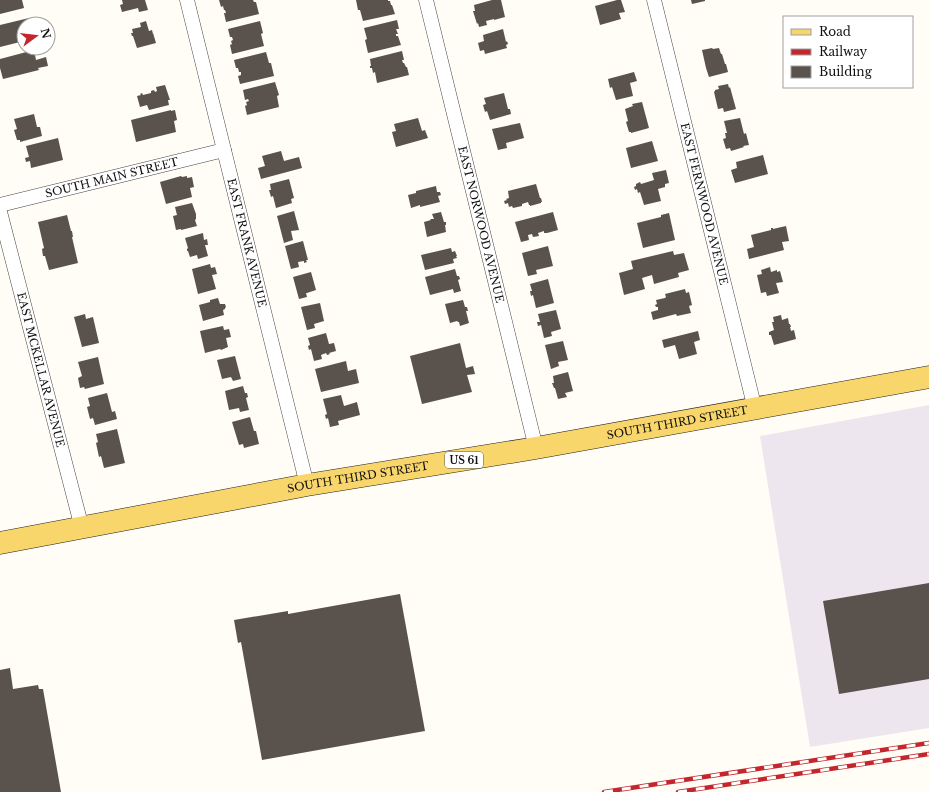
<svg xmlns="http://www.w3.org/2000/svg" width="929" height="792" font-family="'Libre Baskerville',serif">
<rect width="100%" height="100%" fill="#fffdf5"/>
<path fill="#eee6ef" d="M 929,405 L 929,728 L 810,747 L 760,436 Z"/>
<path fill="#5a524d" d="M 0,0 L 22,0 L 24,8 L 0,14 Z
M 122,0 L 145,0 L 148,10 L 139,12 L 138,8 L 122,12 L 120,5 L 123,4 Z
M 219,0 L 253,0 L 254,2 L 256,2 L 259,14 L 226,22 L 224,13 L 226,13 L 225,10 L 224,10 L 223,6 L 221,7 Z
M 356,0 L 388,0 L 388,1 L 390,1 L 391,5 L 392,5 L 395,14 L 363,21 L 360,10 L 358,10 Z
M 492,0 L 501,0 L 505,17 L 494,20 L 494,19 L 486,21 L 487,25 L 479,27 L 478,23 L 477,24 L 473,11 L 475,11 L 474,5 Z
M 617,0 L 621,0 L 625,12 L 619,13 L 621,19 L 600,25 L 595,6 Z
M 691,0 L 705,0 L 705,1 L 692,4 Z
M 29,18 L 30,24 L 24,24 L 24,41 L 0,47 L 0,25 Z
M 397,20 L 399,29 L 396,29 L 398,34 L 396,34 L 396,36 L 398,36 L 401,45 L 368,53 L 365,40 L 367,39 L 364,28 Z
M 146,21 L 149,31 L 152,30 L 153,34 L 153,33 L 156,43 L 137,48 L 133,36 L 132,36 L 131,33 L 133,33 L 132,29 L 141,27 L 140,23 Z
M 260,21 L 263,33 L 261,34 L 264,46 L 232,54 L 230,45 L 232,44 L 231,41 L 233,40 L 232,37 L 230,37 L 228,29 Z
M 503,29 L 506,42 L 507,41 L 508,44 L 506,45 L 507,48 L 485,54 L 484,50 L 480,51 L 478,43 L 484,41 L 483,35 Z
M 712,48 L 713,49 L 719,48 L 721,54 L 722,54 L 725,64 L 726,64 L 728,72 L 709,77 L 706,68 L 702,50 Z
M 34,50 L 36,60 L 46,57 L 48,66 L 38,68 L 39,70 L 3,79 L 0,68 L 0,59 Z
M 402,51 L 404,60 L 402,60 L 403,63 L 404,63 L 406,67 L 407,67 L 409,75 L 377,83 L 375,72 L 373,73 L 372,68 L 370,68 L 370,66 L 371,66 L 370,59 Z
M 266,52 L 269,63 L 271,63 L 274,76 L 240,84 L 238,76 L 241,75 L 241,72 L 239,72 L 238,68 L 236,68 L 234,60 Z
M 634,72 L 637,81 L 630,83 L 633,96 L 616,100 L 612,87 L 610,88 L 608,79 Z
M 275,82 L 279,95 L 277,96 L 279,107 L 247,115 L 245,106 L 247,105 L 246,102 L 249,101 L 248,99 L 245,100 L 243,90 Z
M 728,84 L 729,88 L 730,87 L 736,109 L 724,112 L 723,108 L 718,109 L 714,92 L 715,91 L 715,90 L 719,89 L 718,86 Z
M 165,85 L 170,100 L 168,100 L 169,105 L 149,110 L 147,105 L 140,107 L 137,96 L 141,95 L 140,94 L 142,93 L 143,95 L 151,93 L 151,91 L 154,90 L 155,92 L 157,91 L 156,87 Z
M 504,93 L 508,109 L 510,109 L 511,114 L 490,120 L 487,111 L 485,112 L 483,105 L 486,104 L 484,98 Z
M 642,102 L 649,128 L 631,133 L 631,132 L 629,132 L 626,122 L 628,121 L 625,109 L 633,106 L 632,104 Z
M 171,110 L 171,111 L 175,110 L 177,120 L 174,121 L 176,132 L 136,142 L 131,120 Z
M 34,114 L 37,127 L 40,127 L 42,136 L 20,142 L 20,140 L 17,140 L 14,130 L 17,129 L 14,119 Z
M 418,118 L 422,131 L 425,130 L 428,138 L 396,147 L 392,132 L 396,131 L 394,124 Z
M 740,118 L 744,134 L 746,133 L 749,145 L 743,146 L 744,147 L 731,151 L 730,148 L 726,149 L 723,139 L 726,138 L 725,133 L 727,133 L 724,121 Z
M 520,123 L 524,138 L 506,143 L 507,148 L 498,150 L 492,129 Z
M 58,138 L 63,160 L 31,168 L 30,161 L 26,162 L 25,158 L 29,157 L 26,146 Z
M 652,141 L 658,161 L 631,168 L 626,148 Z
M 281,151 L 284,161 L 299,157 L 302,168 L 261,179 L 258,168 L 265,166 L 262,156 Z
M 763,155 L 768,174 L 735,183 L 731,170 L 737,168 L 736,162 Z
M 666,170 L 669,183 L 665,184 L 665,187 L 658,189 L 661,201 L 644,205 L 640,192 L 638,193 L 637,189 L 635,190 L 634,187 L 636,186 L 636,184 L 640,182 L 641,184 L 654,180 L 652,173 Z
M 181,176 L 182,177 L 187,176 L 187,178 L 192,177 L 194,187 L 190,188 L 192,197 L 166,204 L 160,182 Z
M 289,179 L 294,198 L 291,199 L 292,203 L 276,208 L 273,196 L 271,197 L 269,190 L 271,190 L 270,184 Z
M 536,184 L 540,198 L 541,198 L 542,202 L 541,202 L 541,203 L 530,206 L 530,205 L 529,205 L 528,202 L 522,204 L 522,206 L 513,208 L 512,206 L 509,207 L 508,203 L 505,204 L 504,201 L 507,200 L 506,199 L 509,198 L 508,191 Z
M 436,186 L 437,192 L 440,192 L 441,195 L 438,196 L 440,202 L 420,207 L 420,205 L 411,208 L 408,195 L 416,193 L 416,191 Z
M 192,203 L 196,214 L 196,219 L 195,220 L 197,226 L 181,230 L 181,229 L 176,230 L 173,216 L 177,215 L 175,207 Z
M 294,211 L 299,230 L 291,231 L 293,240 L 284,243 L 277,216 Z
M 441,212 L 444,222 L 446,222 L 446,225 L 445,225 L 446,232 L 427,237 L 424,222 L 431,220 L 430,219 L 434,219 L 432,214 Z
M 553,212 L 558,230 L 547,233 L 544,233 L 544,231 L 538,233 L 539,236 L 533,237 L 532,234 L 528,235 L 529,240 L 521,242 L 515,222 Z
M 669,213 L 675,240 L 643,248 L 637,223 L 661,217 L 661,215 Z
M 67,215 L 71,231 L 72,231 L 73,237 L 72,237 L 78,263 L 49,270 L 45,256 L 43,256 L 42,249 L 44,248 L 38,222 Z
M 786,226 L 789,241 L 782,242 L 784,250 L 749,259 L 747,249 L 754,247 L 751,235 L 771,230 L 771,228 L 773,228 L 773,229 Z
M 203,233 L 204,240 L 207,239 L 208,245 L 205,245 L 208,256 L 198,259 L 197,255 L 190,257 L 188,251 L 187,251 L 187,249 L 188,248 L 185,238 Z
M 303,241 L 308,260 L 306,260 L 307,262 L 304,263 L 304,261 L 298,262 L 299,267 L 291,269 L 285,246 Z
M 548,246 L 553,266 L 536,270 L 537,274 L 528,276 L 522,253 Z
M 451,248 L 452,252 L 455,251 L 457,256 L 456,256 L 457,258 L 453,259 L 454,263 L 425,270 L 421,255 Z
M 673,251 L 674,255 L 684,253 L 689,270 L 678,273 L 679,277 L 654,284 L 652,275 L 642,278 L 645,289 L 624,295 L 619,273 L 633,269 L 631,261 Z
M 210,264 L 211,268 L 215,267 L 217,274 L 212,275 L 216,289 L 198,294 L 192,269 Z
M 770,267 L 771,272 L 777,270 L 777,272 L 780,271 L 783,282 L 776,283 L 779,293 L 767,296 L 766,292 L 761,293 L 757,275 L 762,274 L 761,270 Z
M 455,269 L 457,276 L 459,276 L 460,279 L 458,280 L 461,291 L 454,293 L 453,289 L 430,295 L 425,277 Z
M 311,272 L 316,290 L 307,293 L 306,293 L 307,297 L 299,299 L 293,277 Z
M 548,279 L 554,303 L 536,308 L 533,295 L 531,296 L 530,291 L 532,291 L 530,284 Z
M 685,289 L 686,293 L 689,292 L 692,305 L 689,306 L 691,313 L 677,316 L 676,314 L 653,320 L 651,312 L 658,310 L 658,307 L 656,307 L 655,305 L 657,304 L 656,300 L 665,298 L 666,297 L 665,294 Z
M 218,298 L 220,304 L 225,304 L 226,307 L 225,308 L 225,309 L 223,310 L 224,315 L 203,321 L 199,305 L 210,302 L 210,300 Z
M 463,300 L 465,307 L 467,307 L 468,311 L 466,311 L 469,323 L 460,326 L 459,322 L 458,322 L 457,321 L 450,323 L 445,304 Z
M 320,303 L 324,321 L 314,324 L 315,328 L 307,330 L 301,307 Z
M 556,310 L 561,329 L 551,332 L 552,336 L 544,338 L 541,325 L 538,326 L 537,322 L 540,322 L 538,314 Z
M 85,314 L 86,319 L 93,317 L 99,343 L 82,347 L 74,317 Z
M 781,315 L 782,320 L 788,318 L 789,324 L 790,324 L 791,327 L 790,327 L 791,331 L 794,330 L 796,339 L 774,345 L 771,335 L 769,335 L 769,332 L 774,330 L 772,322 L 774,322 L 773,317 Z
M 223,326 L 224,330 L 229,329 L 231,337 L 226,338 L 228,347 L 221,350 L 220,349 L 205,353 L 200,331 Z
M 698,331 L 700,340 L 694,342 L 697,354 L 679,359 L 675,345 L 664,348 L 662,340 Z
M 326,333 L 329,344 L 334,343 L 336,351 L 329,353 L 330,354 L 327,355 L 326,353 L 321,355 L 322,359 L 314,361 L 311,349 L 309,350 L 308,346 L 310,345 L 308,338 Z
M 563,341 L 568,360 L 558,362 L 559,366 L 551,369 L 545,345 Z
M 460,343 L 466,368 L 473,366 L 475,374 L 467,375 L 472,392 L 422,404 L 410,356 Z
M 235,356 L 241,379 L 233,381 L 231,377 L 222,379 L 217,360 Z
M 98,357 L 104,384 L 85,389 L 84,387 L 80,388 L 78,378 L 82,376 L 78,362 Z
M 346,361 L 348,371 L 356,369 L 359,383 L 321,392 L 315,369 Z
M 568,372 L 573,391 L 565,393 L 567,397 L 558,399 L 555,388 L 554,388 L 552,383 L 554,383 L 553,376 Z
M 243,386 L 245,393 L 247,393 L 248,397 L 246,398 L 249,410 L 240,412 L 239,408 L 229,410 L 225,391 Z
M 107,393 L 112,412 L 115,411 L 117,419 L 95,425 L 93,418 L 90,419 L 87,407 L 90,406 L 88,398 Z
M 341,395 L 344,406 L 357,402 L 360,415 L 338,421 L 339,425 L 330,427 L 328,418 L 326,419 L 325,415 L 327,414 L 323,399 Z
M 250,417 L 254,431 L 256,431 L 259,444 L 244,448 L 243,444 L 239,445 L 232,422 Z
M 117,429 L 125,463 L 104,468 L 101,456 L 99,457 L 96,443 L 98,442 L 96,434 Z
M 929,583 L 929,679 L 839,694 L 823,601 Z
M 400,594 L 425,731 L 262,760 L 241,642 L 238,643 L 234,620 L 288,611 L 288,614 Z
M 10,668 L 13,689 L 38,685 L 39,689 L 43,689 L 61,792 L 0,792 L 0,670 Z"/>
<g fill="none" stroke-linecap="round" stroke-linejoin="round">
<g stroke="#444" stroke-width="15">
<g id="minor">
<path id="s1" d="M 187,0 L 224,150 L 307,485"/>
<path id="s2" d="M 426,0 L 536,448"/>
<path id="s3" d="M 654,0 L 755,409"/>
<path id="s4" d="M 0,205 L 224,150"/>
<path id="s5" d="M 0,212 L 82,528"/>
</g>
</g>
<g stroke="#222" stroke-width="23">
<g id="primary">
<path id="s6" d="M 0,543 L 307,485 L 536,448 L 929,377"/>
</g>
</g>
<use href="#minor" stroke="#fff" stroke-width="14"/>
<use href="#primary" stroke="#f9d66b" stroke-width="22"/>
<g stroke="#c4262e" stroke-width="4.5">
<path id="rail" d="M 604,792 L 929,743
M 678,792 L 929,754"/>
</g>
<use href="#rail" stroke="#fff" stroke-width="3" stroke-dasharray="9" stroke-linecap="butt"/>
</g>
<g text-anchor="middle" stroke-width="4" stroke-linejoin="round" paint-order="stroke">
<rect fill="#fff" stroke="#585858" stroke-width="1" x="445" y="452" width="38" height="16" rx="3"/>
<g font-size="10" font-weight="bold" fill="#111">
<text x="464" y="464">US 61</text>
</g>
<g font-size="11" fill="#111" stroke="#fff">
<text dy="4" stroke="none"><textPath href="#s4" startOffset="115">SOUTH MAIN STREET</textPath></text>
<text dy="4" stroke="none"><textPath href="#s3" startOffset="210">EAST FERNWOOD AVENUE</textPath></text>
<text dy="4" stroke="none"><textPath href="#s2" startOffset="231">EAST NORWOOD AVENUE</textPath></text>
<text dy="4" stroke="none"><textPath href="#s1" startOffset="250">EAST FRANK AVENUE</textPath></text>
<text dy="4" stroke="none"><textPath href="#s5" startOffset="163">EAST MCKELLAR AVENUE</textPath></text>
<text dy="4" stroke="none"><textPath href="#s6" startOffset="688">SOUTH THIRD STREET</textPath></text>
<text dy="4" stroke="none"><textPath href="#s6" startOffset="364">SOUTH THIRD STREET</textPath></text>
</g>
</g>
<rect x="783" y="16" width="130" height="72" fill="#ffffff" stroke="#a0a0a0"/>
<rect x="791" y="29" width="20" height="6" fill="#f9d66b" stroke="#a0a0a0"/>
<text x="819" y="36" font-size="12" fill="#111111">Road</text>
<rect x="791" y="49" width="20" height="6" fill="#c4262e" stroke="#a0a0a0"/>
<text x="819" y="56" font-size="12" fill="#111111">Railway</text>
<rect x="791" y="66" width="20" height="12" fill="#5a524d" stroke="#a0a0a0"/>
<text x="819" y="76" font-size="12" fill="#111111">Building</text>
<g transform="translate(36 36) rotate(75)"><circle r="19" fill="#ffffff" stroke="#a0a0a0"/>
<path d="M0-3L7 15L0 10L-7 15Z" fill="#c4262e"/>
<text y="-6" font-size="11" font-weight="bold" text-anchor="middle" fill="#111111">N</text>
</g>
</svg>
